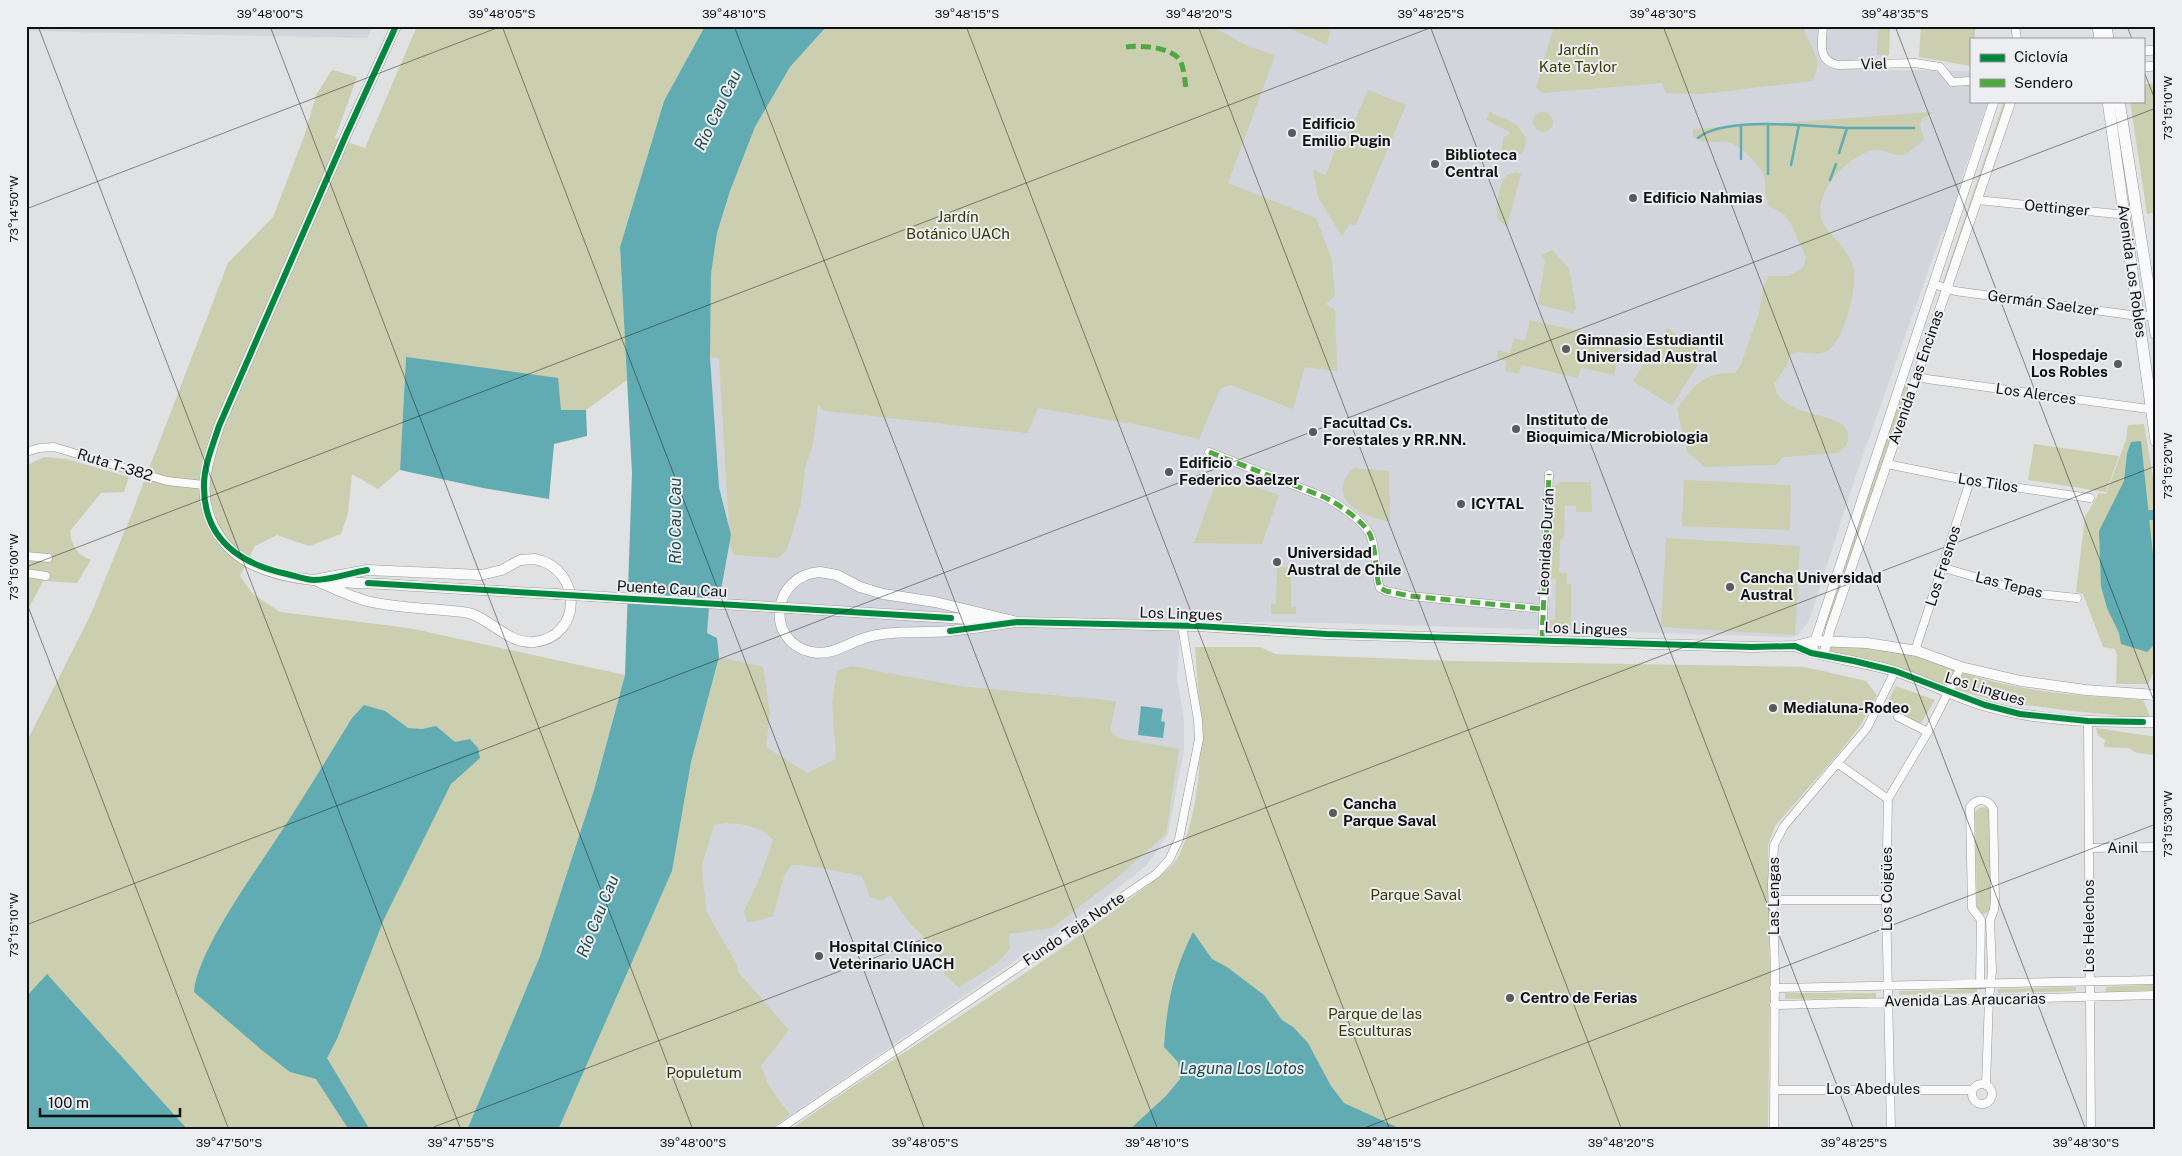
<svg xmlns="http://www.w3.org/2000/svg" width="2182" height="1156" font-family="'Public Sans',sans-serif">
<rect width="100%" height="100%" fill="#e0e1e2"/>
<path fill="#d2d5db" d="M 26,26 L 373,26 L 367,38 L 26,31 Z
M 827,26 L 1890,26 L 1887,70 L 1971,71 L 1971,101 L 1988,101 L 1964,172 L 1956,199 L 1959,201 L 1950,230 L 1942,232 L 1856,475 L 1809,621 L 1798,635 L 1791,637 L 1327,623 L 1185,621 L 1179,642 L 1177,679 L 1184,720 L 1184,750 L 1168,834 L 1147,865 L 1099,903 L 769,1130 L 558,1130 L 570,1106 L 630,962 L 691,762 L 719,657 L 707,633 L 710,595 L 721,590 L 731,535 L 719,487 L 710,357 L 711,274 Z"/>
<path fill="#cbceaf" d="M 417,26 L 705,26 L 664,101 L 620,247 L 627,380 L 586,410 L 561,411 L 406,357 L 400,470 L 378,489 L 352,474 L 348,514 L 341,534 L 309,546 L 277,535 L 255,546 L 240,576 L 253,594 L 280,612 L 409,628 L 625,675 L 594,790 L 540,956 L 467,1130 L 26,1130 L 26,743 L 91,614 L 132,513 L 228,263 L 273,217 L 305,134 L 316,95 L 332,70 L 357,77 L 335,138 L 365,148 Z
M 827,26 L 1211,26 L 1246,45 L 1275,56 L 1228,183 L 1316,218 L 1332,260 L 1335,296 L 1326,304 L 1335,310 L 1337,371 L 1305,367 L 1293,409 L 1231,385 L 1220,389 L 1199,439 L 1139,425 L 1038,408 L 1027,433 L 825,411 L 818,405 L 813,444 L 805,468 L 801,504 L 789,543 L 786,551 L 778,558 L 734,555 L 730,544 L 719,358 L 710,357 L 711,274 L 717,233 L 730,191 L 755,127 L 790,67 Z
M 1284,26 L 1331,26 L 1327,45 Z
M 1554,26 L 1803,26 C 1809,48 1825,58 1812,81 L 1702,94 L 1666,93 L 1662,83 L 1542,93 L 1536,88 Z
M 1878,26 L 1890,26 L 1889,55 L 1877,55 Z
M 1921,26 L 1975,26 L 1975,39 L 1971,39 L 1971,66 L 1919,57 Z
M 2156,83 L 2156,212 L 2147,214 L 2130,101 L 2143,101 L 2143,85 Z
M 1368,90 L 1406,105 L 1356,225 L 1350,224 L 1342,236 L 1318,197 L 1313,170 L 1326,175 L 1335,150 L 1342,150 Z
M 2004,101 L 2008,101 L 1946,286 L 1942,285 Z
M1533 122a10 10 0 1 1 20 0a10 10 0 1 1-20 0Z
M 1490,112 L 1516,124 L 1526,138 L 1524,151 L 1513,159 C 1500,158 1501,146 1504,136 L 1508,137 L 1510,132 L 1486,120 Z
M 1934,112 L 1922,119 L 1920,125 L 1924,140 C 1917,144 1912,151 1906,154 C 1896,158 1889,151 1880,150 C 1865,148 1844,166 1835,176 C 1824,190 1813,212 1826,228 C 1836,240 1848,251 1853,266 C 1859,284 1844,341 1827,351 C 1815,358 1802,348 1790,355 L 1787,365 L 1774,384 C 1781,414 1815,411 1838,422 C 1853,429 1851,450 1835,453 L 1783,457 L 1776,465 L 1705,467 L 1687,452 L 1677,408 C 1695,385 1703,372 1735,373 L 1741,364 L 1759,313 L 1764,285 L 1769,276 L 1789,276 L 1798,271 L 1804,266 L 1806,257 L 1791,224 L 1785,215 L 1769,206 C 1764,195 1766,189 1765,179 C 1764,169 1741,146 1731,143 C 1718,139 1709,146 1693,137 L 1693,129 Z
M 1517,172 L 1521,174 L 1507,226 C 1504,224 1500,222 1498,219 C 1494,212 1500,181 1506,176 C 1509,173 1513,173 1517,172 Z
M 1552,250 L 1569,268 L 1576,308 L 1573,313 L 1538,304 L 1545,261 L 1542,255 Z
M 1530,320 L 1597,335 L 1596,342 L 1620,348 L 1614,375 L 1581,368 L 1578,378 L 1521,365 L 1519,374 L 1505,371 L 1507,361 L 1496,358 L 1498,350 L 1510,353 L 1514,338 L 1525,341 Z
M 1667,328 L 1705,353 L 1672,406 L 1633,381 Z
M 1905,383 L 1913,386 L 1832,632 L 1823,629 Z
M 2144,424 L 2156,495 L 2156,668 L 2148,684 L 2116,684 L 2117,655 L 2115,649 L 2103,647 L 2083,594 L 2076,592 L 2085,517 L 2099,493 L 2106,494 L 2126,440 L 2128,425 Z
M 2034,444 L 2119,456 L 2106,492 L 2028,480 Z
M 44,457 L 66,459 L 129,477 L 124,492 L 101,493 L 70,531 C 72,547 76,553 91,560 L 77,583 L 43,581 L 26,613 L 26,466 Z
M 1354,468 L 1389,471 L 1390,521 C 1371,520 1333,505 1345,480 C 1348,475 1349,472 1354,468 Z
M 1219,474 L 1279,495 L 1262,544 L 1194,543 Z
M 1684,480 L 1791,485 L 1790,530 L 1682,526 Z
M 1560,482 L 1591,482 L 1592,512 L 1576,512 L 1576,506 L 1565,505 L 1564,537 L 1560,540 L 1559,572 L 1567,573 L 1567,584 L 1571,584 L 1571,630 L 1548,629 L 1548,620 L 1555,620 L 1556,579 L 1550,578 L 1551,487 Z
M 1666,538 L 1800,546 L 1795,635 L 1661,627 Z
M 1277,567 L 1291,567 L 1291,607 L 1296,607 L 1296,614 L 1271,614 L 1271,604 L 1276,604 Z
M 1195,647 L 1260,647 L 1275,654 L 1453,661 L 1805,667 L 1866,681 L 1877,695 L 1860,726 L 1838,754 L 1775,826 L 1768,845 L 1770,982 L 1768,1130 L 790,1130 C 898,1053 1013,986 1119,907 C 1132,897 1172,870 1179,856 C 1208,790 1200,717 1195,647 Z
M 1829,647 C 1861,645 1896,650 1927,659 C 1948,665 1967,675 1988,680 C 2038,694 2092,696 2143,700 L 2150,716 L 2143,718 L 2064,710 L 1997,701 L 1964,692 L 1894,666 L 1831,653 L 1828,652 Z
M 719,657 L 763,667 L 770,713 L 766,747 L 807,773 L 836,759 L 832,702 L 837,671 L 851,666 L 959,686 L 1116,701 L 1110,731 L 1118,738 L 1179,749 L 1166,834 L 1119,876 L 1052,928 L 1009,934 L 1010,949 L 997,963 L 959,988 L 945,975 L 943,965 L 938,955 L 927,946 L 922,935 L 912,926 L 890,895 L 882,901 L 870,897 L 862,876 C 838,872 815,865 792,865 L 784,876 L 773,916 L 757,921 L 747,922 L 744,911 L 761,875 L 773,840 C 759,825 734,820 714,825 L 702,865 L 706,911 L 736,963 L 739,973 L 789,1030 L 761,1066 L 768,1084 L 790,1115 L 769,1130 L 558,1130 L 672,871 L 691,762 Z
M 1896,686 L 1935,700 L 1920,725 L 1889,706 L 1888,701 Z
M 2096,728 L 2156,737 L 2156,755 L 2137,753 L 2129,748 L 2104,747 L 2105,740 L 2098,735 Z
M 1985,807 L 1990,811 L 1992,910 L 1984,914 L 1979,913 L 1977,910 L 1975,812 L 1980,808 Z
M 2156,984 L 2156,990 L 2106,992 L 2106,987 Z
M 2076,987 L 2076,991 L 1998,993 L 1997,989 Z
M 1977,989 L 1977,993 L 1899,995 L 1899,991 Z
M 1785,993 L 1876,993 L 1876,998 L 1785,999 Z"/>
<path fill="#61acb2" d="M 705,26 L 827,26 L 790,67 L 755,127 L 730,191 L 717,233 L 711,274 L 710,357 L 719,487 L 731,535 L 721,590 L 710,595 L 707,633 L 717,638 L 719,657 L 691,762 L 672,871 L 558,1130 L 467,1130 L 540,956 L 594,790 L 625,675 L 632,473 L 620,247 L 664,101 Z
M 406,357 L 558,378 L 561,410 L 586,410 L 587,436 L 554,444 L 549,499 L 483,488 L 400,470 Z
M 2141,441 L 2156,583 L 2156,643 L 2147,652 L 2121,644 L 2119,633 L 2107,608 L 2101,586 L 2099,531 L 2124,481 L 2127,453 L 2131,442 Z
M 364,705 L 385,711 L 408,728 L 422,729 L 436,726 L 455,742 L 470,739 L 478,748 L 480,758 L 451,784 L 384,919 L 337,1039 L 327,1058 L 370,1130 L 349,1130 L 316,1079 L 290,1072 L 263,1051 L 194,992 C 197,951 256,871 279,835 C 304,797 328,757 352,718 Z
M 1141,706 L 1163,709 L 1161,721 L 1165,722 L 1163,738 L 1138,735 Z
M 1193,932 L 1212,959 L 1227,967 L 1264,995 L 1282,1020 L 1293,1027 L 1308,1043 L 1331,1086 L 1344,1103 L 1403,1130 L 1129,1130 L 1166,1096 L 1180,1079 L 1178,1062 L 1164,1047 C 1167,1002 1173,972 1193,932 Z
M 47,974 L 188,1130 L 26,1130 L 26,997 Z"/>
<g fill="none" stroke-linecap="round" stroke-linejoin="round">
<path stroke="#61acb2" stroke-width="2.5" d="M 1698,138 C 1725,115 1813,127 1849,128 C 1870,128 1892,128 1914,128
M 1839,153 L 1847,128
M 1741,159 L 1741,126
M 1791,165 L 1799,125
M 1768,174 L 1768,125
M 1830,180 L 1836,164"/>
<path stroke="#61acb2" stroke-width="10" d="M 2148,515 L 2156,515"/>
<g stroke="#999a9a" stroke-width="9">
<path id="minor" d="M 1823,26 C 1822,43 1817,61 1838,65 L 1915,63 L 1940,67 L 1952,82 L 1971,81
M 2015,26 L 2017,39
M 1977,200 L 2127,215
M 1933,284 L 1955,291 L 2138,316 L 2153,316
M 1917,376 L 1927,379 L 2156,410
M 26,452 L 39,448 L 54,447 L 167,481 L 204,485
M 1209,452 L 1324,497 C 1337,503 1360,519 1368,531 C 1375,540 1376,569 1378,581 L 1380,588 L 1386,591 L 1410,596 L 1542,609
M 1887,464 L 1970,481 L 2090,498
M 26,556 L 48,558
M 1941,567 L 2029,593 L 2077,598
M 26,573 L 46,576
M 1542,640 L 1549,474
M 1915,651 L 1970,481
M 1898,717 L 1928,732
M 2088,721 L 2091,1130
M 1837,763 L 1888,799
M 2089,848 L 2156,847
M 1773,900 L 1886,900
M 1980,983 L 1981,920 L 1972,908 L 1970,807 C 1977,798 1987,798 1993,808 L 1995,899 L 1994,910 L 1990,920 L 1992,971 L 1989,999 L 1986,1085
M 1774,988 L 2156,980
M 1774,1005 L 2156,995
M1972 1094a10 10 0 1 1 20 0a10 10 0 1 1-20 0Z
M 1774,1090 L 1972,1090
M 778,1130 L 1156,874 L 1169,860 L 1179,839 L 1199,739 L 1198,720 L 1182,626
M 1774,1130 L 1775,969 L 1772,885 L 1774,845 L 1784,826 L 1867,728 L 1895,671
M 1891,1130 L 1886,900 L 1888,799 L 1928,732 L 1961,667"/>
</g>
<g stroke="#999a9a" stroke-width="10">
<path id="tertiary" d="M 2143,51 L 2156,50
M 2143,67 L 2156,66
M 1813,647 L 1994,101
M 1824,654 L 1830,630 L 2011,101"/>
</g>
<g stroke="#999a9a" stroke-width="11">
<path id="secondary" d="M 396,26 L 346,135 L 219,426 C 210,456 197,486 210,518 C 218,540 235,557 256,566 C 294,583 343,582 384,584 C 441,588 498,591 555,594
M 535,559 C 583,569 583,637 534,642 C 510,644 493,622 472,614 C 464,611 452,611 442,610 C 418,608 391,607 367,601 C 349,596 331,587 314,580 L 367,570 L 481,575 L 502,570 L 520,560 Z
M 820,572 L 837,575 L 860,587 L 883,594 L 935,602 L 1017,622 C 994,625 971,629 949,631 C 920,634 889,629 862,639 C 845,645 830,656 811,652 C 764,641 772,575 820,572 Z
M 788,608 L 1017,622 L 1197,626 L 1327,634 L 1752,647 L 1795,646 L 1815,641 L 1867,643 L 1917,651 L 1961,667 L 2021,681 L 2086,690 L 2156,695
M 1795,646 C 1826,659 1862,661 1894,671 C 1926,681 1955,697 1986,706 C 2042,722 2099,722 2156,722"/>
</g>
<g stroke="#999a9a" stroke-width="12">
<path id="primary" d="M 2098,26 L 2100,39
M 2106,26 L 2108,39
M 2108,101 L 2156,441
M 2119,101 L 2156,334"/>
</g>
<use href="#minor" stroke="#fafafb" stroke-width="8"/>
<use href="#tertiary" stroke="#fafafb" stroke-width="9"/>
<use href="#secondary" stroke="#fafafb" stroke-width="10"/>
<use href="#primary" stroke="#fafafb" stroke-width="11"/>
<g stroke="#999a9a" stroke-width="11" stroke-linecap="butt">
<path id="secondary-bridge" d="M 555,594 L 788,608"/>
</g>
<use href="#secondary-bridge" stroke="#fafafb" stroke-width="10"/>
<path stroke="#51a842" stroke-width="5" stroke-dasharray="10 5" stroke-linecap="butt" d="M 1126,47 C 1140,45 1174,47 1181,62 C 1184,70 1185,81 1186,89
M 1209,452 L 1324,497 C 1337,503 1360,519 1368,531 C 1375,540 1376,569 1378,581 L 1380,588 L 1386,591 L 1410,596 L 1542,609
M 1542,640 L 1549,474"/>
<g stroke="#eceef1" stroke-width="9">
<path id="cycleway" d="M 367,570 C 350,573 331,580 314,580 C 305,580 296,576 287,574 C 240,564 203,539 204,485 C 204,465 213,445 219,426 L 346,135 L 396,26
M 368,583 L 951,618
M 950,631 L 1017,622 L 1197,626 L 1327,634 L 1752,647 L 1795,646 L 1811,653 L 1854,661 L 1895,671 L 1985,705 L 2020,714 L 2088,721 L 2143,722"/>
</g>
<use href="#cycleway" stroke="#00873e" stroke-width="6"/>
</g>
<path fill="none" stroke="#101112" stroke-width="1" stroke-opacity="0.45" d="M 38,26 L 461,1130M 270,26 L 693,1130M 502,26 L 925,1130M 734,26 L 1158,1130M 966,26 L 1390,1130M 1198,26 L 1622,1130M 1430,26 L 1854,1130M 1663,26 L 2086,1130M 1895,26 L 2156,706M 2127,26 L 2132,39M 2143,69 L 2156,102M 26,209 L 502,26M 26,567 L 1435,26M 26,601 L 229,1130M 26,925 L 2156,108M 426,1130 L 2156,466M 1359,1130 L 2156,824"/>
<g fill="#595a5b" stroke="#eceef1" stroke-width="2">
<circle cx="1292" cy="133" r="5"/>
<circle cx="1435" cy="164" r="5"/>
<circle cx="1633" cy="198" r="5"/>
<circle cx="1566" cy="349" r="5"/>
<circle cx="2118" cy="364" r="5"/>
<circle cx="1516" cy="429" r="5"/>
<circle cx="1313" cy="432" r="5"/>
<circle cx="1169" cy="472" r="5"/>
<circle cx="1461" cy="504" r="5"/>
<circle cx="1277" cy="562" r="5"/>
<circle cx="1730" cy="587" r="5"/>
<circle cx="1773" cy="708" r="5"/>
<circle cx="1333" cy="813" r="5"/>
<circle cx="819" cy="956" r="5"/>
<circle cx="1510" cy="998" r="5"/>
</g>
<g text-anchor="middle" stroke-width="4" stroke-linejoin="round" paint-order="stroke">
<g font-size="15" fill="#383a00" stroke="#eceef1">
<text x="1578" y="55">Jardín<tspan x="1578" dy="17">Kate Taylor</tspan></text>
<text x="958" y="222">Jardín<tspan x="958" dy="17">Botánico UACh</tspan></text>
<text x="1416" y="900">Parque Saval</text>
<text x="1375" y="1019">Parque de las<tspan x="1375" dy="17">Esculturas</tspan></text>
<text x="704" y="1078">Populetum</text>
</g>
<g font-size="15" fill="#101112" stroke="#eceef1">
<text transform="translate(1874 64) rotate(-2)" y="5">Viel</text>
<text transform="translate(2057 208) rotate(5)" y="5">Oettinger</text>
<text transform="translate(2132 271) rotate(82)" y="5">Avenida Los Robles</text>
<text transform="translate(2043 303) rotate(8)" y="5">Germán Saelzer</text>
<text transform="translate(1916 377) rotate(-71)" y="5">Avenida Las Encinas</text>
<text transform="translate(2036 394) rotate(8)" y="5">Los Alerces</text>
<text transform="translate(115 465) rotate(17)" y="5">Ruta T-382</text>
<text transform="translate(1988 483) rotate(9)" y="5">Los Tilos</text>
<text transform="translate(1546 542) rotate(-87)" y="5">Leonidas Durán</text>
<text transform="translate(1943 566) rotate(-72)" y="5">Los Fresnos</text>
<text transform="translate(2009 585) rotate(14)" y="5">Las Tepas</text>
<text transform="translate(672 589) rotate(3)" y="5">Puente Cau Cau</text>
<text transform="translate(1181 614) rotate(2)" y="5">Los Lingues</text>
<text transform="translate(1586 629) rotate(2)" y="5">Los Lingues</text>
<text transform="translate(1985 689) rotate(17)" y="5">Los Lingues</text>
<text transform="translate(2123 848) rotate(-1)" y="5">Ainil</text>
<text transform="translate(1887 889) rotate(-90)" y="5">Los Coigües</text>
<text transform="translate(1774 896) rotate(-90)" y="5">Las Lengas</text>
<text transform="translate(2089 926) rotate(-90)" y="5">Los Helechos</text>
<text transform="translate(1074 929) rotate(-34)" y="5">Fundo Teja Norte</text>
<text transform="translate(1965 1000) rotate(-1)" y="5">Avenida Las Araucarias</text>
<text x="1873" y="1094">Los Abedules</text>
</g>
<g font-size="15" font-weight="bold" fill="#101112" stroke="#eceef1" text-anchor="start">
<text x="1302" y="129">Edificio<tspan x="1302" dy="17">Emilio Pugin</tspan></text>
<text x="1445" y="160">Biblioteca<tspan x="1445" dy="17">Central</tspan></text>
<text x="1643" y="203">Edificio Nahmias</text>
<text x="1576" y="345">Gimnasio Estudiantil<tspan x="1576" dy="17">Universidad Austral</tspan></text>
<text x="2108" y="360" text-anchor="end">Hospedaje<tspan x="2108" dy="17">Los Robles</tspan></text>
<text x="1526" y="425">Instituto de<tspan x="1526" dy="17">Bioquimica/Microbiologia</tspan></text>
<text x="1323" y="428">Facultad Cs.<tspan x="1323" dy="17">Forestales y RR.NN.</tspan></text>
<text x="1179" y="468">Edificio<tspan x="1179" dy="17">Federico Saelzer</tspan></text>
<text x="1471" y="509">ICYTAL</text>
<text x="1287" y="558">Universidad<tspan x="1287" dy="17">Austral de Chile</tspan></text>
<text x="1740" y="583">Cancha Universidad<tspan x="1740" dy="17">Austral</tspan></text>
<text x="1783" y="713">Medialuna-Rodeo</text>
<text x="1343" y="809">Cancha<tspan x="1343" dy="17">Parque Saval</tspan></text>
<text x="829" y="952">Hospital Clínico<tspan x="829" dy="17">Veterinario UACH</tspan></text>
<text x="1520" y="1003">Centro de Ferias</text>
</g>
<g font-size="16" font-style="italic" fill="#1d4b4e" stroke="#eceef1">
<text transform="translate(717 110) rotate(-64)" y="6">Río Cau Cau</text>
<text transform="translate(675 521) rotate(-90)" y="6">Río Cau Cau</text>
<text transform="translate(597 916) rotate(-68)" y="6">Río Cau Cau</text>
<text x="1242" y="1074">Laguna Los Lotos</text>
</g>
</g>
<rect width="2182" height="1156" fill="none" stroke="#eceef1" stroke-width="55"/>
<rect x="1970" y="38" width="175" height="65" fill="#eceef1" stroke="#949698"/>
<rect x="1980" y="54" width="25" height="8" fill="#00873e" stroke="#949698"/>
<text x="2014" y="62" font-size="15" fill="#101112">Ciclovía</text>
<rect x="1980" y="79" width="25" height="8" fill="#51a842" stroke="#949698"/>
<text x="2014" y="88" font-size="15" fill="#101112">Sendero</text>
<path d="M40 1108v8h140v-8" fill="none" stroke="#101112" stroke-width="2.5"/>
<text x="48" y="1108" font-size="15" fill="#101112" stroke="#eceef1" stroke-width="4" paint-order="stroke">100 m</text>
<rect x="28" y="28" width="2126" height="1100" fill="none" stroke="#101112" stroke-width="2"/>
<g font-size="12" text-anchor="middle" fill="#101112">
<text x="270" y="18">39°48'00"S</text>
<text x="502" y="18">39°48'05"S</text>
<text x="734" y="18">39°48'10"S</text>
<text x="967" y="18">39°48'15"S</text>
<text x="1199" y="18">39°48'20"S</text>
<text x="1431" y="18">39°48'25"S</text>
<text x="1663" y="18">39°48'30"S</text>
<text x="1895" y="18">39°48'35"S</text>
<text transform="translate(2168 108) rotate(-90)" y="4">73°15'10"W</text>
<text transform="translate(14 209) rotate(-90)" y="4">73°14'50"W</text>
<text transform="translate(2168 466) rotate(-90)" y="4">73°15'20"W</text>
<text transform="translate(14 567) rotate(-90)" y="4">73°15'00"W</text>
<text transform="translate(2168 824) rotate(-90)" y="4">73°15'30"W</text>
<text transform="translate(14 925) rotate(-90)" y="4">73°15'10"W</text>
<text x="229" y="1147">39°47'50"S</text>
<text x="461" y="1147">39°47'55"S</text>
<text x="693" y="1147">39°48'00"S</text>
<text x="925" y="1147">39°48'05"S</text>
<text x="1157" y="1147">39°48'10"S</text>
<text x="1389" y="1147">39°48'15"S</text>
<text x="1621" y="1147">39°48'20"S</text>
<text x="1854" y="1147">39°48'25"S</text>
<text x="2086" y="1147">39°48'30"S</text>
</g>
</svg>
